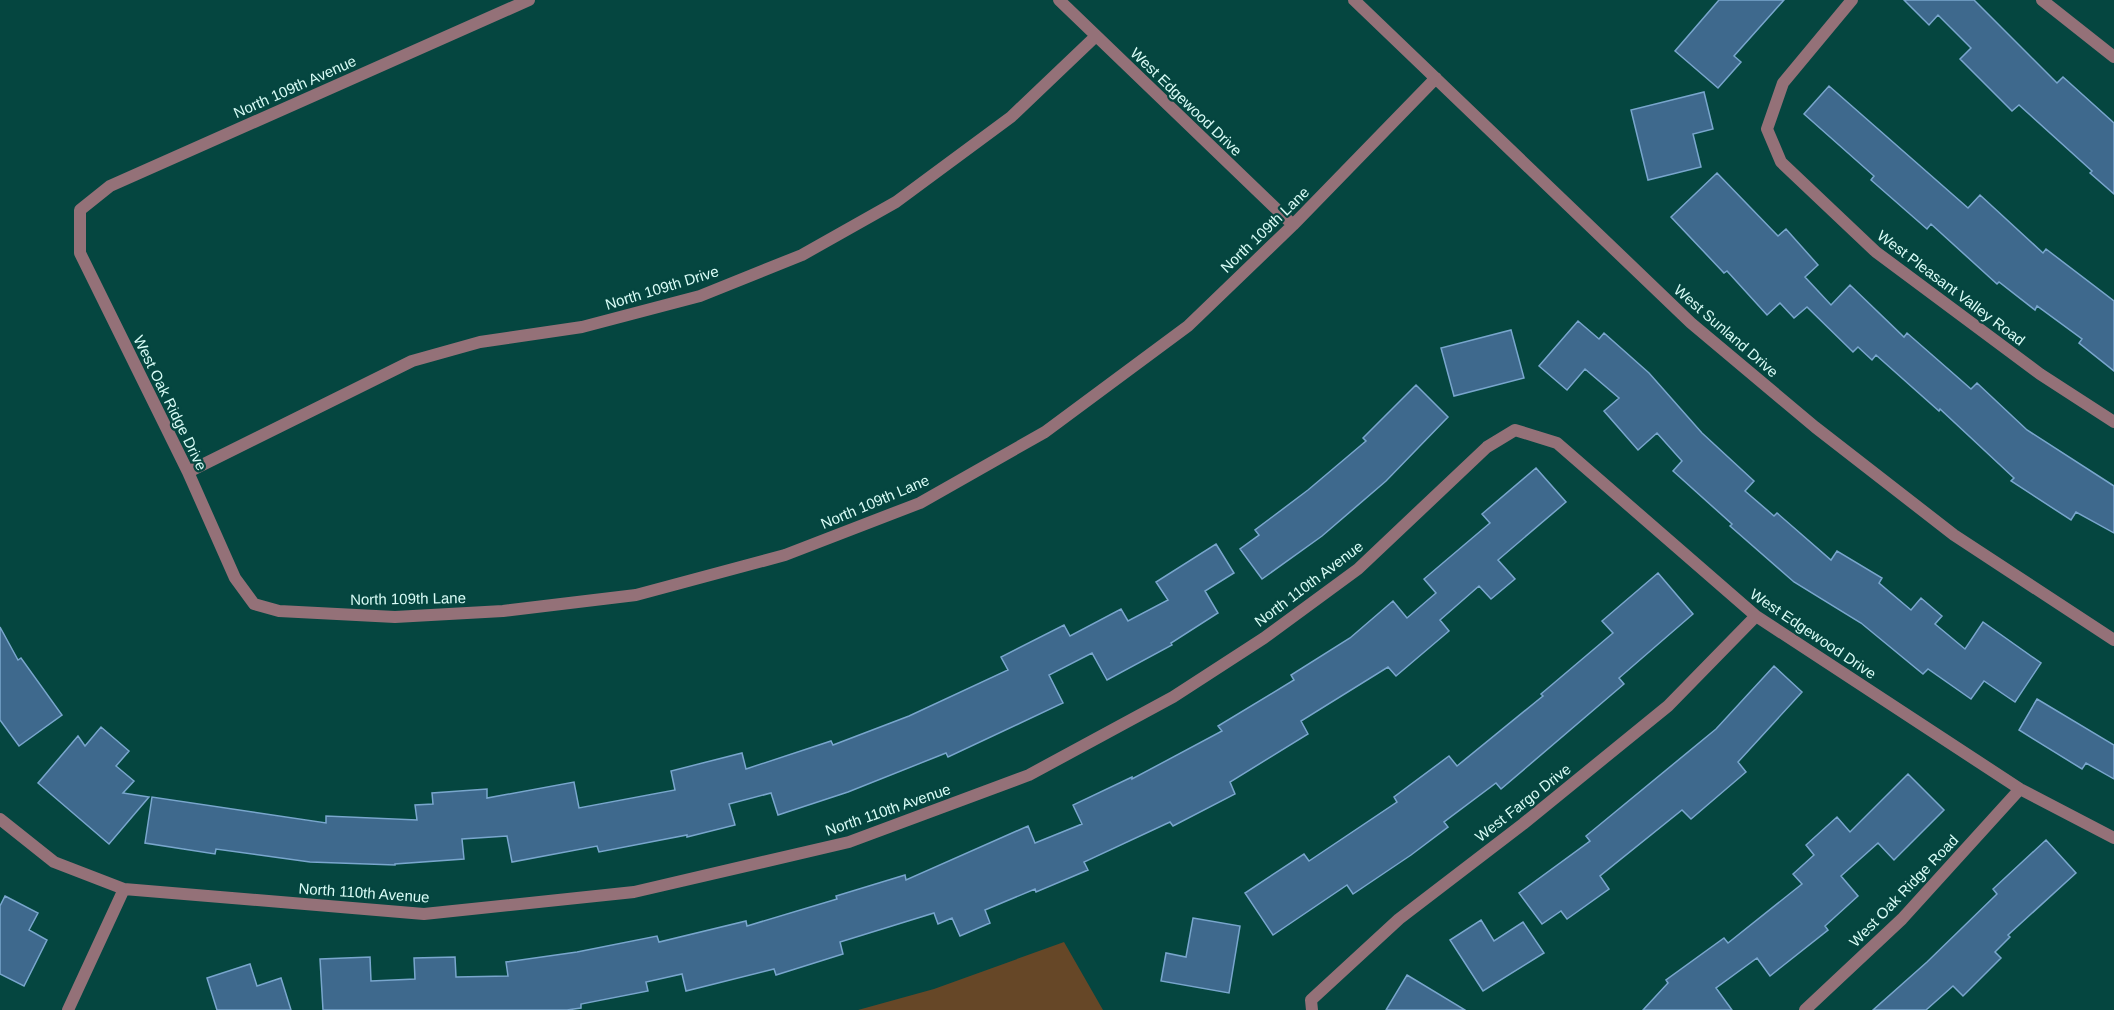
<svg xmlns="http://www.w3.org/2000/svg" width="2114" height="1010" font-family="Arial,sans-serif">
<rect width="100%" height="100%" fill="#054640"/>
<path fill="#664727" d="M 1064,942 L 1103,1010 L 858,1010 L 934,989 Z"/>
<path fill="#3e698d" stroke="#79a6cd" stroke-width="1.5" d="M 1719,0 L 1784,0 L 1734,56 L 1741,62 L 1718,88 L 1675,51 Z
M 1904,0 L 1974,0 L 2057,83 L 2063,77 L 2114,123 L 2114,194 L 2090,173 L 2092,171 L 2019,105 L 2012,111 L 1960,59 L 1971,48 L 1938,15 L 1929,25 Z
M 1829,86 L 1968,208 L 1980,195 L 2043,253 L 2046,249 L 2114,301 L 2114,371 L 2079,343 L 2082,339 L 2037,306 L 2035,310 L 1999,282 L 1997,284 L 1931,224 L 1927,229 L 1871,180 L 1874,176 L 1804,114 Z
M 1704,92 L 1713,129 L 1693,134 L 1701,167 L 1648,180 L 1631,110 Z
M 1717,173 L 1778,236 L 1786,229 L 1818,265 L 1805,277 L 1831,305 L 1850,285 L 1904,337 L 1907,333 L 1971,389 L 1977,383 L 2027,430 L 2114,486 L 2114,533 L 2076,512 L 2071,520 L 2011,481 L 2014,478 L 1940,409 L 1939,411 L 1876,355 L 1872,360 L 1858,347 L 1853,352 L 1807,307 L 1794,318 L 1780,303 L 1767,315 L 1727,271 L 1724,273 L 1671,217 Z
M 1578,321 L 1599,339 L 1604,333 L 1649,373 L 1702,433 L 1754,481 L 1745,491 L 1774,516 L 1777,513 L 1831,560 L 1837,551 L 1882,578 L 1879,583 L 1911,610 L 1921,598 L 1942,616 L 1935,624 L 1965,649 L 1983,622 L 2041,663 L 2015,702 L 1984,681 L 1971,699 L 1928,669 L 1923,674 L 1861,623 L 1794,582 L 1730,526 L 1732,524 L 1673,471 L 1682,461 L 1657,433 L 1638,450 L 1604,411 L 1619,398 L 1585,369 L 1567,390 L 1539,366 Z
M 1511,330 L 1524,378 L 1454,396 L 1441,348 Z
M 1416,385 L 1448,417 L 1386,481 L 1322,536 L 1262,579 L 1240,549 L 1259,535 L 1255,530 L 1308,490 L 1366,441 L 1363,438 Z
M 1536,468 L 1566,502 L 1498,560 L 1515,579 L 1491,599 L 1479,586 L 1440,620 L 1449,631 L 1396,676 L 1388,667 L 1301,721 L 1308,734 L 1230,782 L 1235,794 L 1173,826 L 1170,822 L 1084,862 L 1088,870 L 1036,892 L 1035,889 L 985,910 L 990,923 L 960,936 L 952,918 L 938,924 L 934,913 L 840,942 L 843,954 L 776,975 L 774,969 L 686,991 L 682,974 L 646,982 L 648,991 L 581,1004 L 581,1008 L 567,1010 L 323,1010 L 320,959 L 370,957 L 371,981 L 415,979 L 414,958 L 455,957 L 456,977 L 508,976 L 506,962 L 577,952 L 657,936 L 659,942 L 746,921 L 747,926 L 837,899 L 836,896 L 905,875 L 906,880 L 1028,826 L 1035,843 L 1082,824 L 1073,805 L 1132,777 L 1132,779 L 1222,731 L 1218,726 L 1294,680 L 1291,675 L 1350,638 L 1393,601 L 1407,618 L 1436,593 L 1424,579 L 1490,523 L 1482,514 Z
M 1216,544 L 1234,573 L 1205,591 L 1218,613 L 1171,643 L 1172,645 L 1107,680 L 1092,653 L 1049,675 L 1063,703 L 948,757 L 946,753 L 848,792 L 778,815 L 771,793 L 729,804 L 735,825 L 687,837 L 687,835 L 599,852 L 597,846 L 512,862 L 507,836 L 462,839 L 464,859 L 395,864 L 395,865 L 310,862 L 216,849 L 215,854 L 145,843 L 152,797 L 326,823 L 326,816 L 417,820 L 415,805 L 433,804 L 432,793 L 487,789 L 487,798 L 574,782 L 579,808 L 675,790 L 671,771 L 742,753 L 746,769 L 831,741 L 833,745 L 909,716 L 1008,670 L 1001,657 L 1064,625 L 1070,636 L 1121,609 L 1128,621 L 1168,600 L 1156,582 Z
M 1658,573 L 1693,614 L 1619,678 L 1624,684 L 1501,789 L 1496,783 L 1444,822 L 1448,827 L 1411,855 L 1353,894 L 1347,885 L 1273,935 L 1245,893 L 1304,854 L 1309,861 L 1397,802 L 1394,797 L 1449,756 L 1457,766 L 1543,696 L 1541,694 L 1613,633 L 1602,621 Z
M 0,627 L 18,660 L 21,658 L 62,715 L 19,746 L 0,720 Z
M 1774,666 L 1802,692 L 1738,762 L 1746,772 L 1691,819 L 1682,810 L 1600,876 L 1609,889 L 1567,919 L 1561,911 L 1542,924 L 1519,893 L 1590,841 L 1586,836 L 1716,729 Z
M 2037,699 L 2114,745 L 2114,779 L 2086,763 L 2082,769 L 2019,730 Z
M 101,727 L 129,751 L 116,766 L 134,781 L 123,793 L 149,797 L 109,844 L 38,783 L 78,736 L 85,746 Z
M 1908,774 L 1944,810 L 1894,860 L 1878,843 L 1841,876 L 1858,896 L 1825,926 L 1828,930 L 1770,976 L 1757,958 L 1716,988 L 1732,1010 L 1643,1010 L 1668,983 L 1666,980 L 1724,938 L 1728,943 L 1802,884 L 1793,874 L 1814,855 L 1806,845 L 1837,817 L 1850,832 Z
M 2046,840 L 2076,873 L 2008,935 L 2010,937 L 1995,952 L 2001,958 L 1963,996 L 1953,986 L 1926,1010 L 1873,1010 L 1927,962 L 1997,894 L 1993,889 Z
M 5,896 L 38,913 L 29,930 L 47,940 L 24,986 L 0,974 L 0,906 Z
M 1193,918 L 1240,926 L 1229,993 L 1161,981 L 1166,953 L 1186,957 Z
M 1481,920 L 1494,941 L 1523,922 L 1544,953 L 1483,991 L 1450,940 Z
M 250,964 L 257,986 L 281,978 L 291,1010 L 217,1010 L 207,978 Z
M 1407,975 L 1465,1010 L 1386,1010 Z"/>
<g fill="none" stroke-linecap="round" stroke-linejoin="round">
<path stroke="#947178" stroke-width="12" d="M 529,0 L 110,186 L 80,210 L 80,253 L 188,472 L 235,578 L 254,604 L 279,611 L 395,617 L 503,611 L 636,595 L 785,555 L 920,503 L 1045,432 L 1188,326 L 1293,225 L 1436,78
M 1059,0 L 1293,225
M 1354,0 L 1691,323 L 1815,427 L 1954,535 L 2114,640
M 1852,0 L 1783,83 L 1767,129 L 1781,162 L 1876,252 L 2040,374 L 2114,422
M 2042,0 L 2114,57
M 188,472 L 412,361 L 480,342 L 582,327 L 700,296 L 802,255 L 896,202 L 1011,117 L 1096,36
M 0,819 L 54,862 L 124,889 L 424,914 L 634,892 L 849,842 L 1029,775 L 1173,697 L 1264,638 L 1358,569 L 1487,447 L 1515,430 L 1557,443 L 1756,616 L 2020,789 L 2114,838
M 68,1010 L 124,889
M 1312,1010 L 1311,1000 L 1399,919 L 1523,824 L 1668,706 L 1756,616
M 1805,1010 L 1902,919 L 2020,789"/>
</g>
<g text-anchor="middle" stroke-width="4.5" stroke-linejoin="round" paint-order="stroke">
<g font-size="15" fill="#d8fcf6" stroke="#054640">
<text transform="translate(295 87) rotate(-24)" y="5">North 109th Avenue</text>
<text transform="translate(1186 102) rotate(44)" y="5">West Edgewood Drive</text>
<text transform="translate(1265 230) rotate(-44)" y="5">North 109th Lane</text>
<text transform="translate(662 288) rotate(-17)" y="5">North 109th Drive</text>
<text transform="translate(1951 288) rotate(37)" y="5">West Pleasant Valley Road</text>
<text transform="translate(1726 331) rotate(41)" y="5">West Sunland Drive</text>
<text transform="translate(170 403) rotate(64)" y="5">West Oak Ridge Drive</text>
<text transform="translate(875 502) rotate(-23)" y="5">North 109th Lane</text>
<text transform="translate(1309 584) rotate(-37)" y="5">North 110th Avenue</text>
<text transform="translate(408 599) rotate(-1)" y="5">North 109th Lane</text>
<text transform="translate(1813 634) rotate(34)" y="5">West Edgewood Drive</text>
<text transform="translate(1523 803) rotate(-38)" y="5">West Fargo Drive</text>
<text transform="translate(888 810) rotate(-19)" y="5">North 110th Avenue</text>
<text transform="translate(1904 891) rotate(-46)" y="5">West Oak Ridge Road</text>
<text transform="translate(364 893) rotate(4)" y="5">North 110th Avenue</text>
</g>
</g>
</svg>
